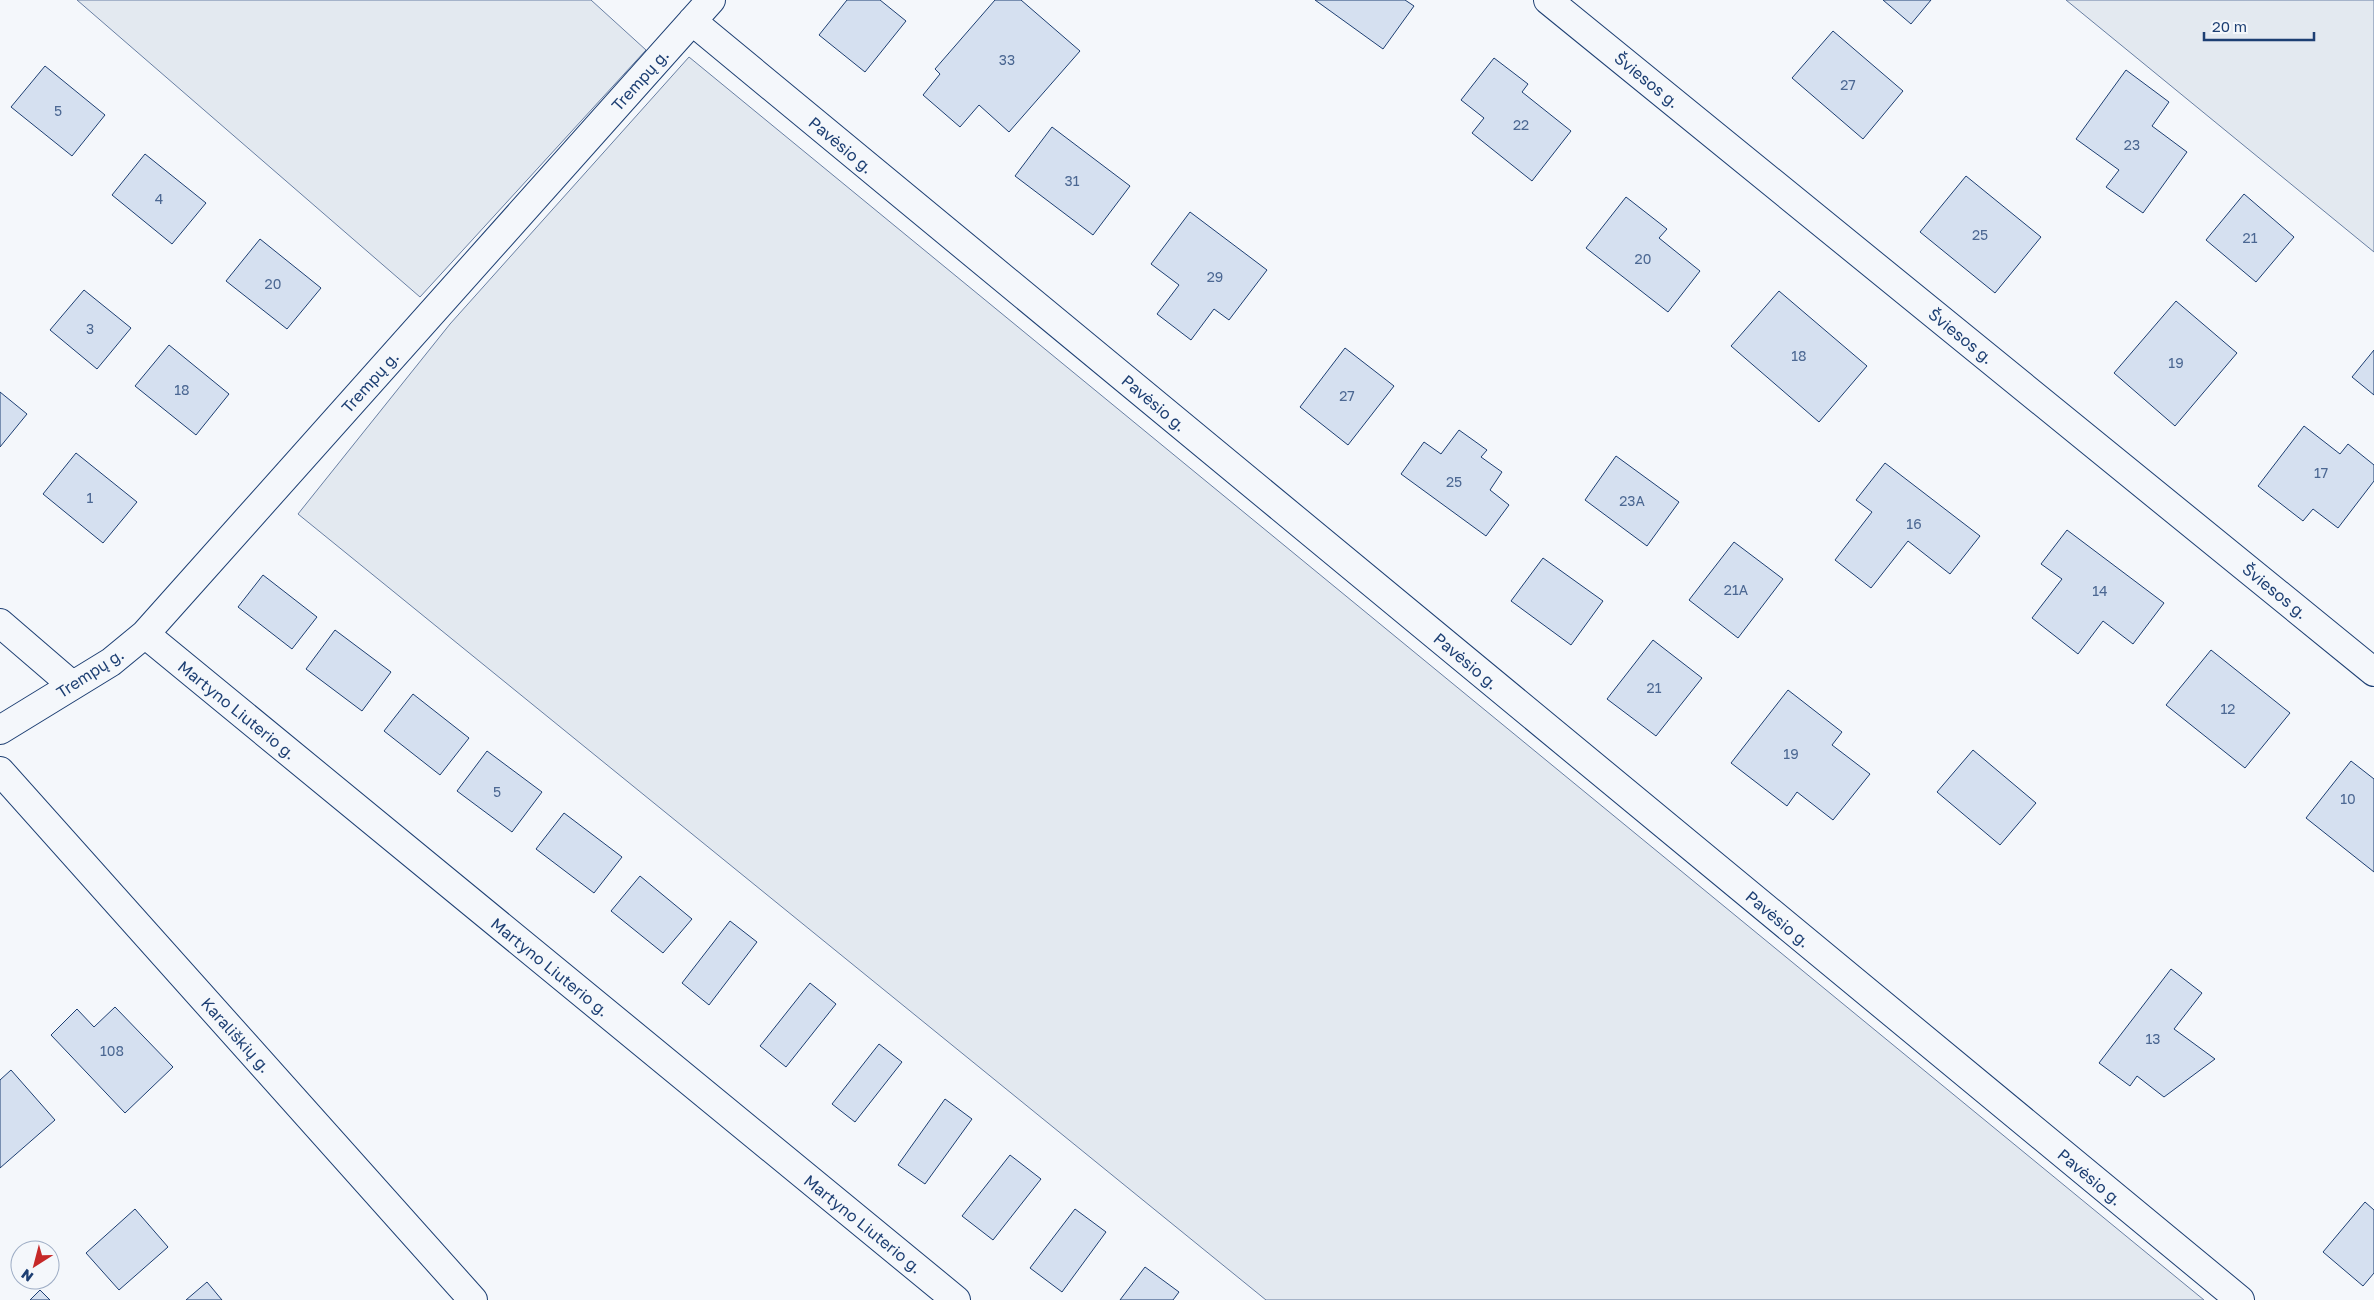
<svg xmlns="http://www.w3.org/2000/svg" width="2374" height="1300" font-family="'Golos Text',sans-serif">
<rect width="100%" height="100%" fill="#f4f7fb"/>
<path fill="#e3e9f0" stroke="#687fa3" d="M 77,0 L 591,0 L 646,50 L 420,297 Z
M 2066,0 L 2374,0 L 2374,252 Z
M 689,57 L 2204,1300 L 1266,1300 L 298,514 L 450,324 Z"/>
<path fill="#d5e0f0" stroke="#1d3f73" d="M 847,0 L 880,0 L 906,21 L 865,72 L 819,35 Z
M 995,0 L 1021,0 L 1080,51 L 1009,132 L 979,105 L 960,127 L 923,95 L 940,74 L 935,69 Z
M 1315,0 L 1405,0 L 1414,6 L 1383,49 Z
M 1883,0 L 1931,0 L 1911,24 Z
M 1833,31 L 1903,91 L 1863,139 L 1792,78 Z
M 1494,58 L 1528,84 L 1522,92 L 1571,131 L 1532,181 L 1472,133 L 1484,118 L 1461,100 Z
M 45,66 L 105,115 L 72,156 L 11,107 Z
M 2126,70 L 2169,102 L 2152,126 L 2187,152 L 2143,213 L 2106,187 L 2119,170 L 2076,139 Z
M 1052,127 L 1130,186 L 1093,235 L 1015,176 Z
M 145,154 L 206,203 L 172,244 L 112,195 Z
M 1966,176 L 2041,237 L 1995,293 L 1920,232 Z
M 2244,194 L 2294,237 L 2256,282 L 2206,240 Z
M 1626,197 L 1667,229 L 1659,238 L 1700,271 L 1668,312 L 1586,248 Z
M 1190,212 L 1267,270 L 1229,320 L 1214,309 L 1191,340 L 1157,314 L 1179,285 L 1151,264 Z
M 260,239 L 321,288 L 287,329 L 226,281 Z
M 84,290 L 131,328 L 97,369 L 50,330 Z
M 1779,291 L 1867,366 L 1819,422 L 1731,346 Z
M 2176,301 L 2237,353 L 2175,426 L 2114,373 Z
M 169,345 L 229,394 L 196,435 L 135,386 Z
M 1345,348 L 1394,386 L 1348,445 L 1300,407 Z
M 2374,350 L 2374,395 L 2352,377 Z
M 0,392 L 27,414 L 0,447 Z
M 2304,426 L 2340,454 L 2348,444 L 2374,465 L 2374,481 L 2338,528 L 2313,509 L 2303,521 L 2258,486 Z
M 1459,430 L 1487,450 L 1481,457 L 1502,472 L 1490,490 L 1509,505 L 1486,536 L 1401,474 L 1424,442 L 1441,454 Z
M 76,453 L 137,502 L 103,543 L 43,494 Z
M 1616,456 L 1679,502 L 1647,546 L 1585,500 Z
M 1885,463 L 1980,536 L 1950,574 L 1908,541 L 1871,588 L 1835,560 L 1872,512 L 1856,500 Z
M 2067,530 L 2164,603 L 2133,644 L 2103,621 L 2078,654 L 2032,618 L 2062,579 L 2041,564 Z
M 1734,542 L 1783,579 L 1738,638 L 1689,600 Z
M 1543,558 L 1603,601 L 1571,645 L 1511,601 Z
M 263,575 L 317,617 L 292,649 L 238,607 Z
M 335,630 L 391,672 L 362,711 L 306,669 Z
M 1653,640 L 1702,678 L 1656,736 L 1607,699 Z
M 2211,650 L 2290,713 L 2245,768 L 2166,705 Z
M 1788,690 L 1842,732 L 1832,745 L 1870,774 L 1833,820 L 1797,792 L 1787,806 L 1731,763 Z
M 413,694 L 469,738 L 440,775 L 384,731 Z
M 1973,750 L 2036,803 L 2000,845 L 1937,792 Z
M 487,751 L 542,792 L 512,832 L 457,791 Z
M 2351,761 L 2374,779 L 2374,872 L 2306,818 Z
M 564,813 L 622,857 L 594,893 L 536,849 Z
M 640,876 L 692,919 L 663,953 L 611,911 Z
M 730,921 L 757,942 L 709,1005 L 682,983 Z
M 2171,969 L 2202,993 L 2174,1029 L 2215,1059 L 2164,1097 L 2137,1076 L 2130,1086 L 2099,1063 Z
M 810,983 L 836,1004 L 786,1067 L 760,1046 Z
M 115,1007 L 173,1067 L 125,1113 L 51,1035 L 77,1009 L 94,1027 Z
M 879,1044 L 902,1062 L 855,1122 L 832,1104 Z
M 11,1070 L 55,1120 L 0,1168 L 0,1080 Z
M 945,1099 L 972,1119 L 925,1184 L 898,1165 Z
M 1010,1155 L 1041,1179 L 993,1240 L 962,1216 Z
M 2365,1202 L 2374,1210 L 2374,1273 L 2363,1286 L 2323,1252 Z
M 135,1209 L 168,1247 L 119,1290 L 86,1253 Z
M 1075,1209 L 1106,1232 L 1062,1292 L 1030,1268 Z
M 1145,1267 L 1179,1292 L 1173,1300 L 1120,1300 Z
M 207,1282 L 222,1300 L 186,1300 Z
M 40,1290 L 50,1300 L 30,1300 Z"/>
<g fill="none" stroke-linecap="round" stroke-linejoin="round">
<g stroke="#1d3f73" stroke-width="30">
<path id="minor" d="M 1548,0 L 2374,672
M 692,21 L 2240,1300
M 0,623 L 72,685
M 145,634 L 956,1300
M 0,730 L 111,662 L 145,634 L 711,0
M 0,771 L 473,1300"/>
</g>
<use href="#minor" stroke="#f4f7fb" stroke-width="28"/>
</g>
<g text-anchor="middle" stroke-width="4" stroke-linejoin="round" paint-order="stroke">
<g font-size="14" fill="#4b6792">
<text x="1007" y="65">33</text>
<text x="1848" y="90">27</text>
<text x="58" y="116">5</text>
<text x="1521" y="130">22</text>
<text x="2132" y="150">23</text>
<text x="1072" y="186">31</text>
<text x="159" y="204">4</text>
<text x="1980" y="240">25</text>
<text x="2250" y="243">21</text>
<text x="1643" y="264">20</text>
<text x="1215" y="282">29</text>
<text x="273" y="289">20</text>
<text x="90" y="334">3</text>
<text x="1799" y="361">18</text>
<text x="2176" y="368">19</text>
<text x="182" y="395">18</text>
<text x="1347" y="401">27</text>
<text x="2321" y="478">17</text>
<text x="1454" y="487">25</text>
<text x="90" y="503">1</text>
<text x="1632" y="506">23A</text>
<text x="1914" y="529">16</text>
<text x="1736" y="595">21A</text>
<text x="2100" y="596">14</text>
<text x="1654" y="693">21</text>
<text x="2228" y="714">12</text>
<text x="1791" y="759">19</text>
<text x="497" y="797">5</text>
<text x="2348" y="804">10</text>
<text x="2153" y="1044">13</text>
<text x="112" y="1056">108</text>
</g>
<g font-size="16" fill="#1d3f73" stroke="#f4f7fb">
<text transform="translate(640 80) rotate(-48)" y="6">Trempų g.</text>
<text transform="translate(1647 80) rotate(39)" y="6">Šviesos g.</text>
<text transform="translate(841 145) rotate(40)" y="6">Pavėsio g.</text>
<text transform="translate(1961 336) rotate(39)" y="6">Šviesos g.</text>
<text transform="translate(370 382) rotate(-48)" y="6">Trempų g.</text>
<text transform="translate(1154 403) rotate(40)" y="6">Pavėsio g.</text>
<text transform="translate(2275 591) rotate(39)" y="6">Šviesos g.</text>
<text transform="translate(1466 661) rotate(40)" y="6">Pavėsio g.</text>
<text transform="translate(90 673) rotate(-33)" y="6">Trempų g.</text>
<text transform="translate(237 710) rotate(39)" y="6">Martyno Liuterio g.</text>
<text transform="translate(1778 919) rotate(40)" y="6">Pavėsio g.</text>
<text transform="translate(550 967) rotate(39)" y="6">Martyno Liuterio g.</text>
<text transform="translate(236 1035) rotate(48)" y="6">Karališkių g.</text>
<text transform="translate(2090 1177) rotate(40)" y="6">Pavėsio g.</text>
<text transform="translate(863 1224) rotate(39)" y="6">Martyno Liuterio g.</text>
</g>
</g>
<g transform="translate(35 1265) rotate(216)"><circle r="24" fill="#f4f7fb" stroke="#9eadc5"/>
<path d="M0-4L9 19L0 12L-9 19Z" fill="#c62828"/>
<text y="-8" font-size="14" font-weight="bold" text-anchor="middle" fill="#1d3f73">N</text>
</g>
<path d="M2204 32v8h110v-8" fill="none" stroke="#1d3f73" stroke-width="2.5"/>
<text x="2212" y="32" font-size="15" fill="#1d3f73" stroke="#f4f7fb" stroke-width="4" paint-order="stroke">20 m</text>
</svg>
